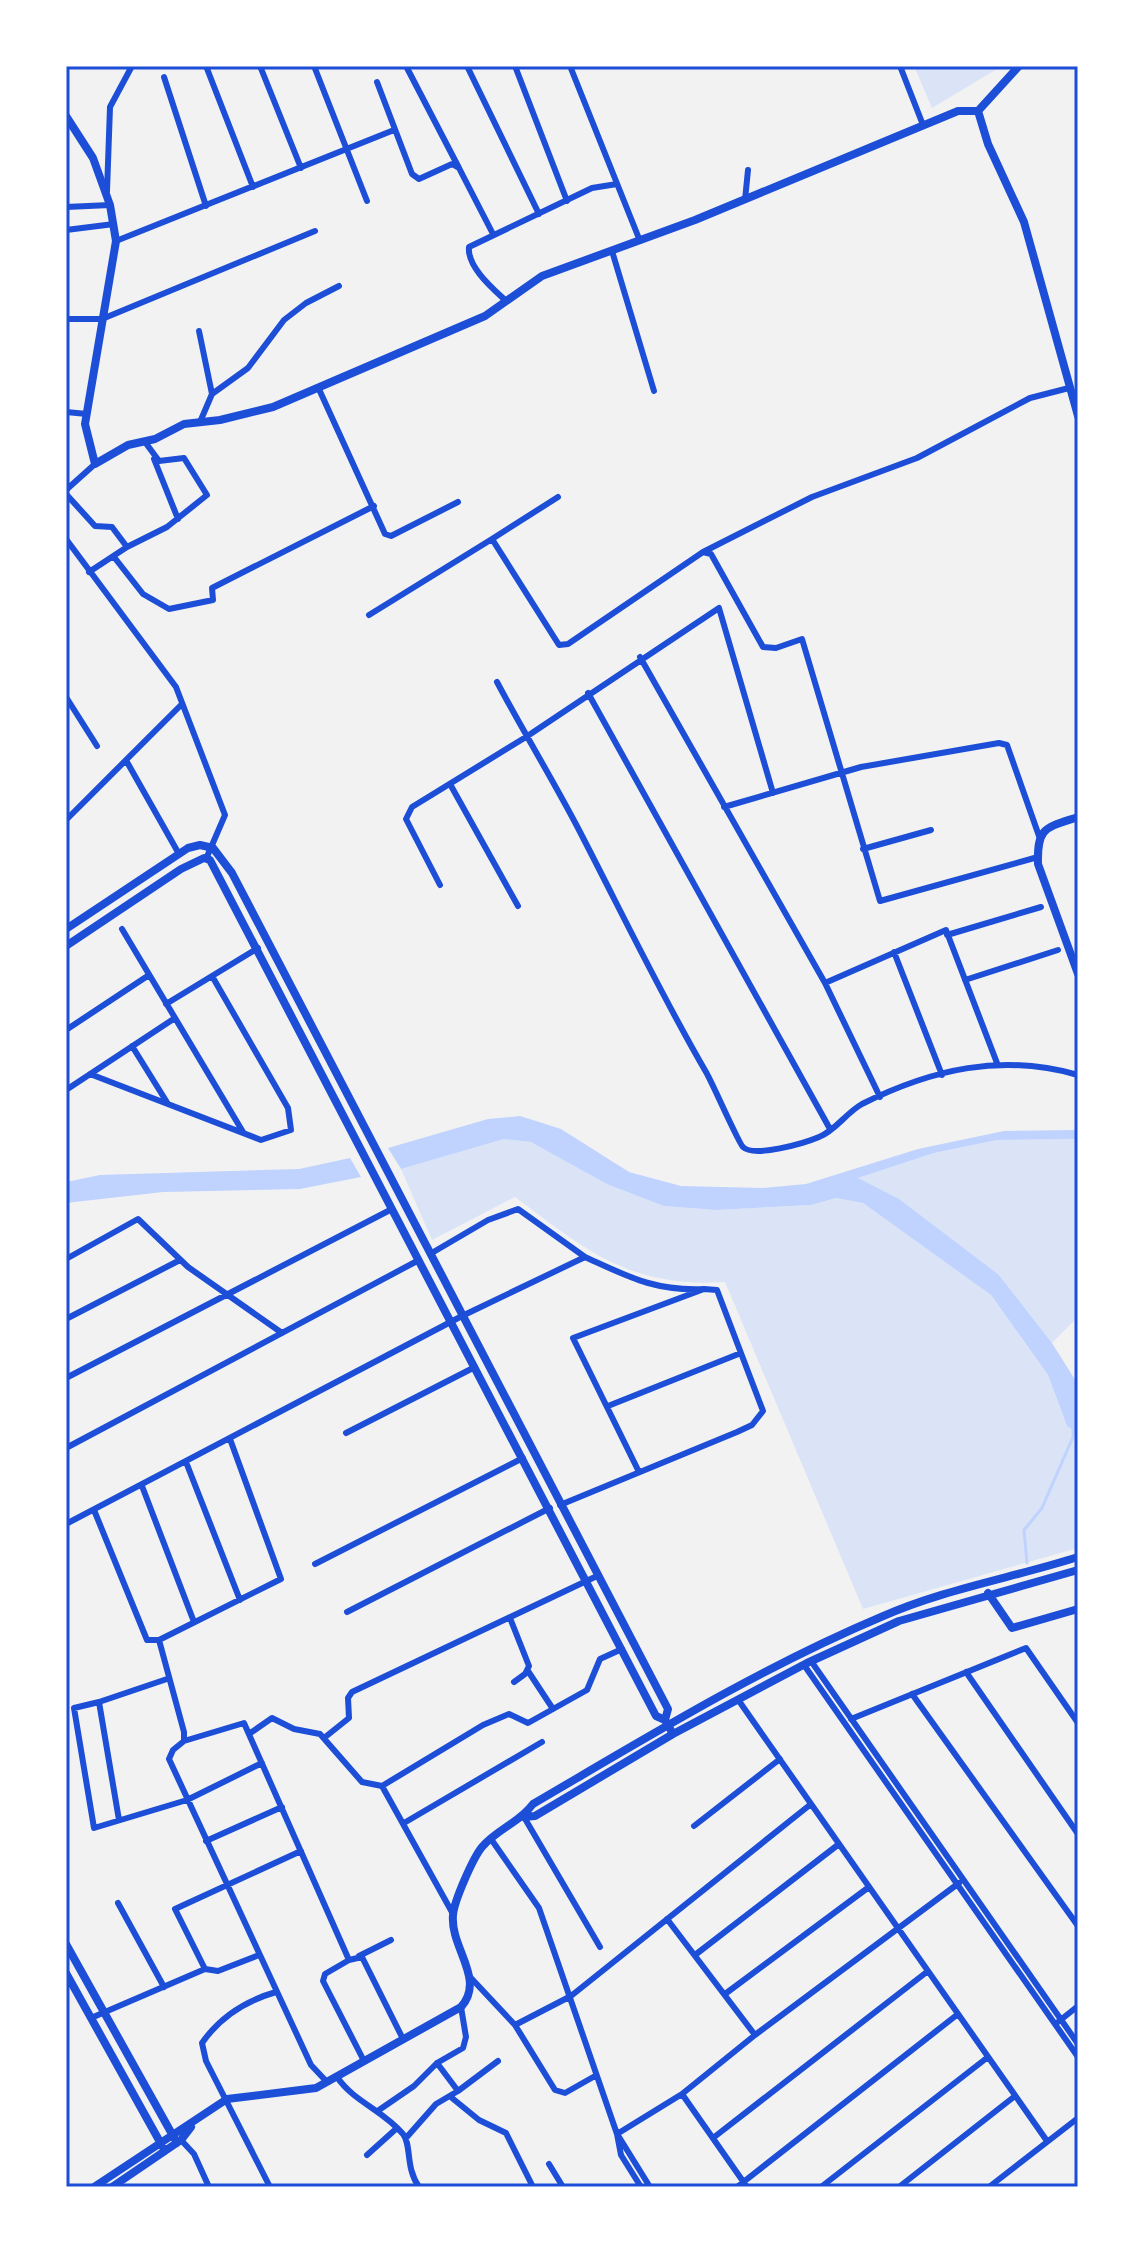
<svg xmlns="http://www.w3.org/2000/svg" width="1144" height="2253" font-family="'Public Sans',sans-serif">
<rect width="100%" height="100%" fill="#f2f2f2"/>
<path fill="#dbe4f7" d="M 914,66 L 1002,66 L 932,108 Z
M 504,1139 L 531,1142 L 664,1206 L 716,1210 L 811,1205 L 836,1198 L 863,1203 L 990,1294 L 1048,1375 L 1067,1426 L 1078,1433 L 1078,1548 L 863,1609 L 725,1282 C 630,1288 587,1251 515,1197 L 432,1240 L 401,1169 Z
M 1078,1139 L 1078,1317 L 1052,1343 L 999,1275 L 858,1178 L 934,1153 L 997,1140 Z"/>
<path fill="#bfd3fe" d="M 520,1116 L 561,1129 L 629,1172 L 681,1186 L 763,1188 L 806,1184 L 918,1149 L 1004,1131 L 1078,1130 L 1078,1139 L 997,1140 L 934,1153 L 858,1178 L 899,1199 L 999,1275 L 1052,1343 L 1074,1378 L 1078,1387 L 1078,1433 L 1067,1426 L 1048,1375 L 991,1295 L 863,1203 L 836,1198 L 811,1205 L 716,1210 L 664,1206 L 607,1184 L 531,1142 L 504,1139 L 401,1169 L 388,1148 L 488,1119 Z
M 350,1158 L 361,1177 L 300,1189 L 163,1192 L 66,1203 L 66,1182 L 100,1175 L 299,1169 Z"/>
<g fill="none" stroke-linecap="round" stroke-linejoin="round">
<path stroke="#bfd3fe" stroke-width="3" d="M 1027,1563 L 1024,1530 L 1042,1508 L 1073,1437 L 1073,1428"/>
<path stroke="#1d4ed8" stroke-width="6" d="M 206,66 L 253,187
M 260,66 L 301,168
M 314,66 L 367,201
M 406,66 L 459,168
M 467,66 L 539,214
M 515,66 L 567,201
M 570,66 L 640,241
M 900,66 L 923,125
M 164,77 L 206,206
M 377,82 L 412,174 L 419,179 L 452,164 L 459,168 L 493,234
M 107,191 L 110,107 L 132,66
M 745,200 L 748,170
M 66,207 L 110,205
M 66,230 L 114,224
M 116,241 L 394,130
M 612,251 L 654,391
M 504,299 C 491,287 467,266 469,247 L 592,188 L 617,184
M 66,319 L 102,319 L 315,231
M 199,331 L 212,394
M 318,387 L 385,534 L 391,536 L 458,502
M 66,412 L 87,414
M 200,422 L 212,394 L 248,368 L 284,320 L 306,303 L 339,286
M 154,459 L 178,519
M 66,490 L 95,464
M 66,494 L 95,526 L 112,527 L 127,547
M 558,497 L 492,539 L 559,645 L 568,644 L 703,552 L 711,554 L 763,647 L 776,648 L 802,639 L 880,901 L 1038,857
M 66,539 L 176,687 L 225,815 L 206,859
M 703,552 L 812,497 L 917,458 L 1030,398 L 1069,388
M 114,557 L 143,594 L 169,609 L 213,600 L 212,588 L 374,506
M 89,572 L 127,547 L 167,527 L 207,495 L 184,458 L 159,461 L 145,442
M 369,615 L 492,539
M 640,657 L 825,983 L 880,1097
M 497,682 C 523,731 553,780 579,830 C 621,911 660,993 706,1072 C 713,1084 739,1144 743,1147 C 754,1158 805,1143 819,1137 C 835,1131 846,1113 862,1104 C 932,1069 1002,1053 1078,1075
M 588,693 L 830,1129
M 66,697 L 97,746
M 127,762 L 179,854
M 450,784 L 518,906
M 724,807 L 861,767 L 999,743 L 1007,745 L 1039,836
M 66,820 L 182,704
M 863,849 L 931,830
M 440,885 L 406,819 L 412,807 L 526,737 L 719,608 L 773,793
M 122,929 L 243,1132
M 947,935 L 1041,907
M 894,952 L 942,1075
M 965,980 L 1058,950
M 825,983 L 946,930 L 997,1063
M 166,1004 L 258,948
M 66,1030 L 149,975
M 132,1046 L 168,1104
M 90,1074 L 261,1140 L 291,1130 L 288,1108 L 212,976
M 66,1090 L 175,1018
M 430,1254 L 488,1220 L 518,1209 L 585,1257
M 66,1259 L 138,1219 L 188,1267 L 282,1333
M 66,1319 L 180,1260
M 66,1378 L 392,1209
M 608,1406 L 741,1353
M 346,1433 L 475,1367
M 66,1448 L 419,1260
M 186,1462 L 240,1600
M 142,1486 L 194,1622
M 560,1505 L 737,1432 L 752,1425 L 763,1411 L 717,1290 L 704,1289 L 573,1338 L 639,1472
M 94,1510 L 147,1640 L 159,1640 L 184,1732 L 184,1741 L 173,1750 L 169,1759 L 311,2065 L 327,2082
M 66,1524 L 462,1316 L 585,1257 C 629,1277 654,1291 704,1289
M 315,1564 L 523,1458
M 347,1612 L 550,1508
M 510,1618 L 529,1666 L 525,1674 L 514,1682
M 159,1640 L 281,1579 L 230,1439
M 811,1661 L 1078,2044
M 804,1665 L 1078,2057
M 528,1671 L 553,1709
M 966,1672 L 1078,1834
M 912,1694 L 1078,1926
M 739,1701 L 1047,2141
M 99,1702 L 74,1708 L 94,1828 L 187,1800 L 262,1763
M 851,1719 L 1026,1648 L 1078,1723
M 249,1734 L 272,1718 L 294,1729 L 320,1734 L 362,1782 L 382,1786 L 453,1914
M 324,1738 L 349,1718 L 348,1698 L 352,1692 L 597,1576
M 184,1741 L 244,1723 L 349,1960 L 362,1957 L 403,2039
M 382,1786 L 483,1725 L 509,1714 L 528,1723 L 587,1690 L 600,1659 L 622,1649
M 524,1817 L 600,1947
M 119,1820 L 99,1702 L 167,1679
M 404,1823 L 542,1742
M 694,1826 L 780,1759
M 491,1839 L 539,1908 L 617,2134 L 621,2155 L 641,2187
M 206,1841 L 282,1807
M 118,1903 L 164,1987
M 667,1919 L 755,2035
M 695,1955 L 839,1844
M 359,1956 L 391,1940
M 349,1960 L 325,1974 L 323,1981 L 364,2061
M 205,1969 L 175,1909 L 301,1851
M 471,1978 L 515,2025 L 555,2090 L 565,2093 L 595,2076
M 725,1994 L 869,1887
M 91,2018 L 205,1969 L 218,1971 L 259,1955
M 1058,2022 L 1078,2006
M 515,2025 L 571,1996 L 811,1804
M 337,2077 C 354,2102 383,2110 403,2134 C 412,2146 405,2167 419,2187
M 458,2091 L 498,2061
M 682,2094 L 747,2187
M 452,2098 L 479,2120 L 506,2133 L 533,2187
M 379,2110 L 414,2086 L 437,2063
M 617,2134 L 682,2094 L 755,2035 L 959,1883
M 619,2137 L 650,2187
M 406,2138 L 436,2104 L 458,2091 L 437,2063 L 463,2048 L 466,2037 L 461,2007
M 713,2138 L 928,1971
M 181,2140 L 194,2154 L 209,2187
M 367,2155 L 397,2128
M 549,2164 L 563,2187
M 270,2187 L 206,2061 L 202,2043 C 220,2017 245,2001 276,1992
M 737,2187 L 958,2014
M 821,2187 L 988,2057
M 899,2187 L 1015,2096
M 989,2187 L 1078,2118"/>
<path stroke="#1d4ed8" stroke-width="8" d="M 1019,66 L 978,111 L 988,144 L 1024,222 L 1078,416
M 66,116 L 93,158 L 110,205 L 116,241 L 85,424 L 95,464 L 128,445 L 155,439 L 184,424 L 220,420 L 273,407 L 485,316 L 542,276 L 695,220 L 958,111 L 978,111
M 1078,817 C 1045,828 1037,827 1038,864 L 1078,974
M 66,929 L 188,848 L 200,845 L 213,848 L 232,873 L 668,1709 L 665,1720
M 66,946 L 181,869 L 204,858 L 210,860 L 656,1716 L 665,1720 L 673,1734
M 988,1593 L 1012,1628 L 1078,1609
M 524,1817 L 535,1816 L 673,1734 L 807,1663 L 899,1621 L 1078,1570
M 66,1944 L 177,2143
M 66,1973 L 165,2151
M 94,2187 L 227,2099 L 316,2088 L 461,2007 C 486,1979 450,1948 453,1915 C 454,1901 473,1858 482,1847 C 497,1829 519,1823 533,1804 C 646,1738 760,1668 881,1617 C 944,1589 1012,1578 1078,1557
M 112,2187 L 181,2140 L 191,2127"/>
</g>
<rect width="1144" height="2253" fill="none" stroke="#ffffff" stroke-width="136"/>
<rect x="68" y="68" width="1008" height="2117" fill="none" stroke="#1d4ed8" stroke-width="3"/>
</svg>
